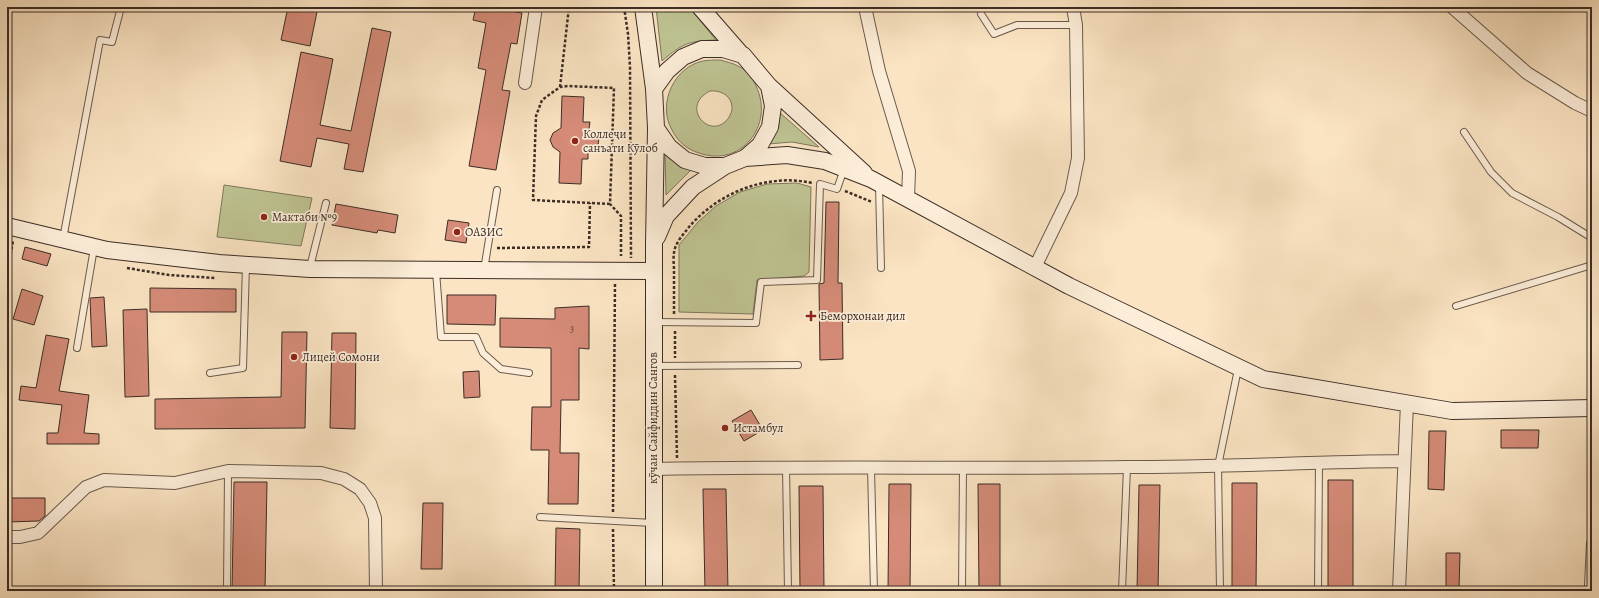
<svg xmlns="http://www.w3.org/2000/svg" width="1599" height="598" font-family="Alegreya,serif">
<rect width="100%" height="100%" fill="#fbe4c3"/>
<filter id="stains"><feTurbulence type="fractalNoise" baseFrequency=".005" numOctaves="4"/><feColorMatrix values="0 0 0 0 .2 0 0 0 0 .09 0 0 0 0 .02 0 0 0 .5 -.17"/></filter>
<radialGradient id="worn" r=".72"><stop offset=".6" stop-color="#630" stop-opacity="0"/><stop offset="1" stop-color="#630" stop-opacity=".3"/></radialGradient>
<path fill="#bfc493" stroke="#7d785c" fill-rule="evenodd" d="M 656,7 L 689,7 L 716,40 C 689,41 683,43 662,61 Z
M 721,60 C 726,62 733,63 738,66 C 746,70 753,78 756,86 C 775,125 741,168 699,153 C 686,149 677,141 671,128 C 658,103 674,67 703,61 C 708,60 715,60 721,60 ZM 710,91 C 721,90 733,96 732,110 C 731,114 729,118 726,121 C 708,139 680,106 710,91 Z
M 779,112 L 819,147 L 792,142 L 768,144 Z
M 665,154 L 692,169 L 666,195 Z
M 797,183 L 811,187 L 809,272 L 804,276 L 757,280 L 753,314 L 679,312 L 679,245 L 698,222 L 716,206 L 740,192 L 767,184 Z
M 224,185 L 312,198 L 301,246 L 217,237 Z"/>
<path fill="#d58b78" stroke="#3b2d26" d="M 288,7 L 318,7 L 310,46 L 281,40 Z
M 476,7 L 488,7 L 522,13 L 517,44 L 511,43 L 502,90 L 510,91 L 496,170 L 469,166 L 486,70 L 478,68 L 486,23 L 473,20 Z
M 372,28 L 391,32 L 363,172 L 344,169 L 349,144 L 317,138 L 311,167 L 280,161 L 301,52 L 333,59 L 320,125 L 351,131 Z
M 562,96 L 584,97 L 583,122 L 590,122 L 589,129 L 599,138 L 598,145 L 596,149 L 588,153 L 588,159 L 582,159 L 581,184 L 559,183 L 560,152 L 553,147 L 550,140 L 553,133 L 561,128 Z
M 826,202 L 839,202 L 838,283 L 842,283 L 843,359 L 820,360 L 819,284 L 824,283 Z
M 336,204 L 398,215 L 395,233 L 378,230 L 377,233 L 332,225 Z
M 448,220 L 469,223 L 466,243 L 445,240 Z
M 25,247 L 51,254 L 47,266 L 22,259 Z
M 150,288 L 236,289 L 236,312 L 150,312 Z
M 22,289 L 43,296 L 34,325 L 13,319 Z
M 447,295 L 496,295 L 495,325 L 447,324 Z
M 104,297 L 107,346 L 92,347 L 90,298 Z
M 589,306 L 589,349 L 579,348 L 579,400 L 561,400 L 560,453 L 579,453 L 578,504 L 548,504 L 549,450 L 531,450 L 532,407 L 551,407 L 551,348 L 500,347 L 500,318 L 555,319 L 555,308 Z
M 147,309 L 149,396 L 125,397 L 123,310 Z
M 282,332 L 307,332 L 305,428 L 155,429 L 155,399 L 281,397 Z
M 332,333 L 356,333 L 355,429 L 330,428 Z
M 46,335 L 69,339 L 59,391 L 89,395 L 84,433 L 99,434 L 99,444 L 47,444 L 47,433 L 58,433 L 62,405 L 19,400 L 21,386 L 36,388 Z
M 479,371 L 480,397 L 464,398 L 463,372 Z
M 751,410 L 763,430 L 744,441 L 732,421 Z
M 1501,430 L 1539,430 L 1538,448 L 1501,448 Z
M 1429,431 L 1446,431 L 1444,490 L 1428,489 Z
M 1328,480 L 1353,480 L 1353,591 L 1328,591 Z
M 234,482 L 267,482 L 265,591 L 232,591 Z
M 1232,483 L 1257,483 L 1256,591 L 1232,591 Z
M 889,484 L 911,484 L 910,591 L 888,591 Z
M 978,484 L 1000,484 L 1000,591 L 979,591 Z
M 1139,485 L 1160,485 L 1158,591 L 1137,591 Z
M 799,486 L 823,486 L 824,591 L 800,591 Z
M 703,489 L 726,489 L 728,591 L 705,591 Z
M 7,498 L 45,498 L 45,516 L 39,521 L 7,522 Z
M 423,503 L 443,503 L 442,569 L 421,569 Z
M 556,528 L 580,529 L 579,591 L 555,591 Z
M 1446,553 L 1460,553 L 1459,590 L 1446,589 Z"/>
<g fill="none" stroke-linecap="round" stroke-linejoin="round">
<g stroke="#6b5b4d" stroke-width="8">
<path id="lane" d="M 981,14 L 994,34 L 1017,25 L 1076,25
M 1464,132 L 1491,172 L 1512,193 L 1558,217 L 1592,238
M 879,185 L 881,268
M 63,239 L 100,40 L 112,42 L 121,7
M 310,267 L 326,203
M 484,270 L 497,190
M 436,271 L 441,337 L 476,337 L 483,353 L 501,369 L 529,373
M 1456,306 L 1592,265
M 655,322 L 756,323 L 761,282 L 817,280 L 820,184 L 837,189 L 844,169
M 77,348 L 94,248
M 655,366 L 798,365
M 210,373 L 243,368 L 246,265
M 786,467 L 788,591
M 871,468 L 874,591
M 540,517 L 653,523
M 1588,585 L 1590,543 L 1592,537
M 227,591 L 228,471
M 962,591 L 963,468
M 1122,591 L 1127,467
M 1220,591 L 1218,466 L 1238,369
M 1318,591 L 1319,462"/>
</g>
<g stroke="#6b5b4d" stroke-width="14">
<path id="street" d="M 865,7 L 879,71 L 909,171 L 908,199
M 1452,7 L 1527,73 L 1575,103 L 1592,111
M 525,83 L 536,7
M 1035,267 L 1071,193 L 1078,158 L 1076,25 L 1073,7
M 653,469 C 810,466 967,469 1125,467 C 1218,467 1311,462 1404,461
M 7,537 L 20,537 L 38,533 L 86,487 L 104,480 L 175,483 L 228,471 L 321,473 L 344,479 L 360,489 L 370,503 L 375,518 L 376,591
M 1399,591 L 1407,403"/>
</g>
<g stroke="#3b2d26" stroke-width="18">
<path id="secondary" d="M 643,7 L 654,89
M 700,7 L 741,54
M 769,86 L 864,173
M 745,158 L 760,145 L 770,127 L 773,106 L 769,86 L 743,55 L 723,49 L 702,49 L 683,57 L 667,71 L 654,89 L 656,128 L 669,147 L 685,160 L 705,166 L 725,166 L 745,158 L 787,155 L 825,161 L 871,179 L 1069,286 L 1263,379 L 1452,411 L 1592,408
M 7,226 L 107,250 L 219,263 L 310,269 L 653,271
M 657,237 L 666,216 L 693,187 L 725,166
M 654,591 L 654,244 L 656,128"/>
</g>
<path stroke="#3b2d26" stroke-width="2.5" stroke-dasharray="3 2" stroke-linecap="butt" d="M 624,7 L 628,34 L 630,67 L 631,258
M 560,87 L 569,7
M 612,147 L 631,146
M 845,191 L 872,202
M 610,204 L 533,200 L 536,116 L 542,100 L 560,87 L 568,86 L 614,88 L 610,204 L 621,216 L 621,256
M 497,248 L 589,247 L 590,203
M 127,268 L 169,275 L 215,278
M 7,274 L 13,241
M 674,314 C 674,300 674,285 674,271 C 674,265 673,258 674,253 C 675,243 683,235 689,227 C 719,192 768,173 812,183
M 675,331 L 675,358
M 675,375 L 677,458
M 613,512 L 615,283
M 613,529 L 614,591"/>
<use href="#lane" stroke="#fcedd8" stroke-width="6"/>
<use href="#street" stroke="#fcedd8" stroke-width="12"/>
<use href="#secondary" stroke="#fcedd8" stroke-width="16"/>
</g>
<g fill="#8f2418" stroke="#fcedd8" stroke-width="1.5">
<circle cx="575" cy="141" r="4"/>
<circle cx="264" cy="217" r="4"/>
<circle cx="457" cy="232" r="4"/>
<path d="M809 310h4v4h4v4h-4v4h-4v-4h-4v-4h4z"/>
<circle cx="294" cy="357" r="4"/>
<circle cx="725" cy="428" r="4"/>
</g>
<g text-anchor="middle" stroke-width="3.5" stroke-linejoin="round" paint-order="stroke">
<g font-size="10" fill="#62443a">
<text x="572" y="332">3</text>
</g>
<g font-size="12" fill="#3b2d26" stroke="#fcedd8" text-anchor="start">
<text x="583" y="138">Коллеҷи<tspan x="583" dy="14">санъати Кӯлоб</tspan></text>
<text x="272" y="221">Мактаби №9</text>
<text x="465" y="236">ОАЗИС</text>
<text x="820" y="320">Беморхонаи дил</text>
<text x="302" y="361">Лицей Сомони</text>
<text x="733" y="432">Истамбул</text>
</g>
<g font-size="12" fill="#3b2d26" stroke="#fcedd8">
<text transform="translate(653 418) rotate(-90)" y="4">кӯчаи Сайфиддин Сангов</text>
</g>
</g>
<rect width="1599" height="598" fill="none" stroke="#fbe4c3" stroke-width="24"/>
<rect x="8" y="8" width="1583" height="582" fill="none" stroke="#3b2d26" stroke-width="2"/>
<rect x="12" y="12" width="1575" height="574" fill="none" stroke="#3b2d26"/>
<rect width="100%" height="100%" filter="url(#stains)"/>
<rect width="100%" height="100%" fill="url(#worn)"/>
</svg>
